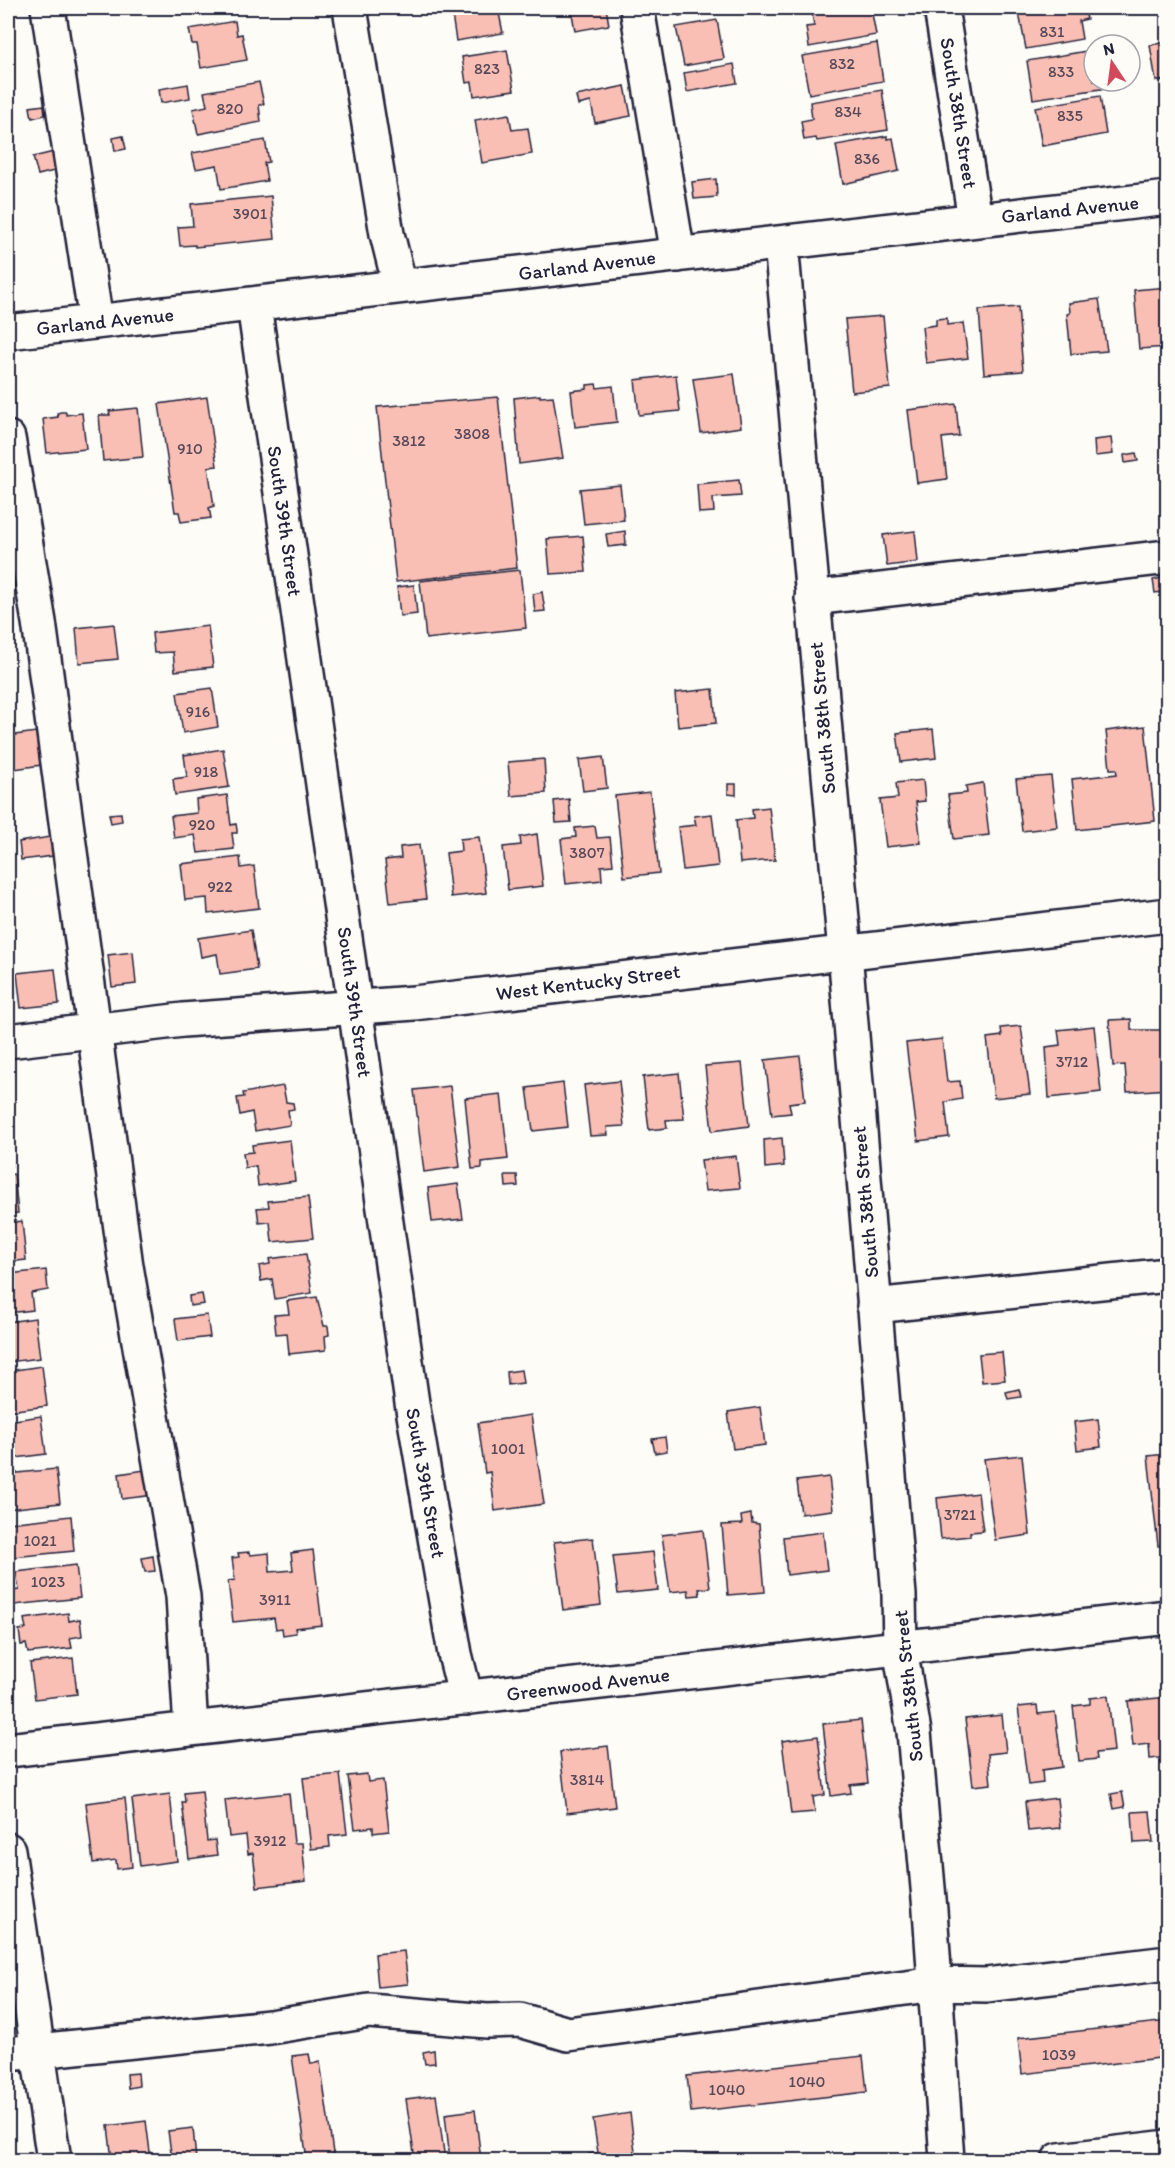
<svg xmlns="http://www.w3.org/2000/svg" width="1175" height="2168" font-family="Itim,sans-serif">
<rect width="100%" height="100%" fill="#fdfcf7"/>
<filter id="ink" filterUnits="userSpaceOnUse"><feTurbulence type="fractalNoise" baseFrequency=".0167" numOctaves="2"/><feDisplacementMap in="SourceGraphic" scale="12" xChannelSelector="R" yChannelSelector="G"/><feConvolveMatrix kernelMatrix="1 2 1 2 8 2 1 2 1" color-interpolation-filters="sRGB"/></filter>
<g filter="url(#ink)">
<path fill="#f9beb4" stroke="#22223b" stroke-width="1.5" d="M 451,8 L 498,8 L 503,33 L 456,41 Z
M 571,8 L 606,8 L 609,25 L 575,31 Z
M 678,8 L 713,8 L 714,10 L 679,16 Z
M 811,8 L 871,8 L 876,35 L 809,47 L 806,27 L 814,26 Z
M 1048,8 L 1084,8 L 1087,19 L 1079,21 L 1082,39 L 1026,49 L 1019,13 Z
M 717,20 L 724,59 L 684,66 L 676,27 Z
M 235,21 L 237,35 L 242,34 L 247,60 L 201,68 L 197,44 L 192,44 L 189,29 Z
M 1168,42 L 1168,80 L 1156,81 L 1150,45 Z
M 877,43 L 883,81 L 809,94 L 802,56 Z
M 507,50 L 514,90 L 474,96 L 472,82 L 466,83 L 462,57 Z
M 1093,50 L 1094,81 L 1106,81 L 1107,88 L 1033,99 L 1027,61 Z
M 734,64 L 737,83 L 687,92 L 684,73 Z
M 259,82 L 264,104 L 259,105 L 261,122 L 198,134 L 193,109 L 207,106 L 204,92 Z
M 188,84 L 190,98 L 161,103 L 159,89 Z
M 625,86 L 631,116 L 595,123 L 591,102 L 578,105 L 576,96 Z
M 882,90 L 888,130 L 817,141 L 816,138 L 804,140 L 801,121 L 812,119 L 810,102 Z
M 1100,96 L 1106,134 L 1042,146 L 1035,107 Z
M 44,105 L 45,115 L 32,118 L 30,107 Z
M 509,114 L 512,130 L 528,128 L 532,154 L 482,163 L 475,120 Z
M 123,136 L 126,149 L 115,151 L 113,138 Z
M 887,136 L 887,139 L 893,138 L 899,171 L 843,184 L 836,145 Z
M 265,140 L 269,162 L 264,163 L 267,181 L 221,189 L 217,165 L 196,169 L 192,153 Z
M 58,151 L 62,169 L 38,175 L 33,157 Z
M 716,179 L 717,197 L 694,199 L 692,182 Z
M 271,196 L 275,239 L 195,247 L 195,245 L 180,246 L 178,227 L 193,226 L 191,204 Z
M 1168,287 L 1168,347 L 1139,349 L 1134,290 Z
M 1099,299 L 1107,351 L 1071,354 L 1067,314 L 1070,313 L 1069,303 Z
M 1018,307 L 1023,371 L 984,374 L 979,310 Z
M 883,316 L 890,388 L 852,392 L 845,319 Z
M 947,318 L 947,325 L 963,323 L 968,358 L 926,363 L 922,327 L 936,325 L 936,319 Z
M 734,374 L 741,427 L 701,433 L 693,379 Z
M 676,375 L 680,411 L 639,415 L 635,380 Z
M 596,384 L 597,388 L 613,386 L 617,422 L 575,427 L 571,391 L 587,389 L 587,385 Z
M 540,395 L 540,397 L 553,396 L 563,458 L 519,464 L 514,398 Z
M 207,397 L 217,466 L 208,467 L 214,506 L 209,508 L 211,518 L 181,522 L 179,512 L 175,512 L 159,404 Z
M 498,397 L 517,568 L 396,582 L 377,407 Z
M 956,404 L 959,436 L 942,438 L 947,479 L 917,483 L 908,410 Z
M 138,408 L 143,457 L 103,461 L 99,415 L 110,415 L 109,411 Z
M 61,412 L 66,412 L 66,415 L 82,413 L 86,449 L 47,453 L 43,419 L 58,417 L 57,413 Z
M 1111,438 L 1113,454 L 1095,456 L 1094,440 Z
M 1136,453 L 1138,461 L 1125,463 L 1124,455 Z
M 739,480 L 741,496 L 713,498 L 714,512 L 699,513 L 697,484 Z
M 620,485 L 624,520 L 584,524 L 580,489 Z
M 625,531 L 626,545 L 608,547 L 606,534 Z
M 915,531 L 918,562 L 887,566 L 883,535 Z
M 583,536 L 586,572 L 550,574 L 547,539 Z
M 520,570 L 526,628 L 426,639 L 420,581 Z
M 1167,577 L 1168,591 L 1155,593 L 1153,580 Z
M 414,585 L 417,614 L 400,616 L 397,587 Z
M 542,592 L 545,611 L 535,612 L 533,594 Z
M 8,597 L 12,597 L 14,623 L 8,623 Z
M 114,624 L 118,659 L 79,663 L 76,628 Z
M 208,626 L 213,667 L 175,671 L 173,652 L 154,653 L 152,633 Z
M 212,688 L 218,727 L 183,733 L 177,693 Z
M 713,689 L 716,723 L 678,727 L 675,693 Z
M 1145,726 L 1155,821 L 1077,830 L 1072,779 L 1117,774 L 1116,769 L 1110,769 L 1106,731 Z
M 933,729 L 936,758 L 901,762 L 897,733 Z
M 36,732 L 41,765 L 8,770 L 8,736 Z
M 223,749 L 229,787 L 175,795 L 173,779 L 187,777 L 184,755 Z
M 603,757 L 607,788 L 583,791 L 579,760 Z
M 544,759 L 546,793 L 511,796 L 508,762 Z
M 1051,776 L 1057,827 L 1022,831 L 1016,779 Z
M 923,780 L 925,801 L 916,802 L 921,843 L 886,847 L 880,800 L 898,798 L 896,783 Z
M 983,783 L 989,835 L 954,839 L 948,795 L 967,793 L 966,786 Z
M 728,784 L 736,784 L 736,795 L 728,794 Z
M 650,792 L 659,873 L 624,877 L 615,796 Z
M 227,795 L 231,825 L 236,824 L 237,830 L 237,833 L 232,833 L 234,849 L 198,853 L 195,835 L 174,838 L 171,816 L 197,813 L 196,799 Z
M 569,799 L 571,822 L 556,823 L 554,801 Z
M 769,807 L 775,860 L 740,863 L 736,820 L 753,818 L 752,809 Z
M 121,813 L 122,821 L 111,823 L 109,814 Z
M 712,814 L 718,866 L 683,870 L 678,827 L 696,825 L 694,816 Z
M 595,826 L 597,838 L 610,837 L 613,865 L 601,866 L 602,880 L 566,884 L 561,839 L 576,837 L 575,828 Z
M 537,834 L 543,886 L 508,890 L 503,847 L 521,845 L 520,837 Z
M 50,837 L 53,856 L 21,860 L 19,842 Z
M 479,837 L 486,893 L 451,897 L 446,853 L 461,851 L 460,839 Z
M 419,845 L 426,899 L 390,903 L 385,860 L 401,858 L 400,847 Z
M 240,857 L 241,868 L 254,866 L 259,908 L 208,914 L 207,898 L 185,900 L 181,864 Z
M 251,930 L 257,969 L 220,974 L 217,954 L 201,957 L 198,938 Z
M 133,952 L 136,984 L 112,987 L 108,955 Z
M 55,969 L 59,1004 L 21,1008 L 17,973 Z
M 1131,1019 L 1131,1030 L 1168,1030 L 1168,1089 L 1127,1092 L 1125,1065 L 1113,1066 L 1109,1020 Z
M 1021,1026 L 1030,1094 L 994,1098 L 987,1038 L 1002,1036 L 1001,1028 Z
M 1094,1026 L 1101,1092 L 1049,1098 L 1046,1047 L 1060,1045 L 1058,1030 Z
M 942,1039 L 947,1082 L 960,1081 L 962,1099 L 945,1102 L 949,1137 L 918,1141 L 906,1043 Z
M 800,1056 L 805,1101 L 789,1103 L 791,1113 L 772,1115 L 765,1060 Z
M 742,1063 L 749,1126 L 712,1131 L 705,1066 Z
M 679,1073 L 684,1119 L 666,1120 L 667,1128 L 649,1130 L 643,1077 Z
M 619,1081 L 624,1126 L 607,1127 L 608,1135 L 590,1136 L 584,1085 Z
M 563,1083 L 568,1127 L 533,1131 L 527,1088 Z
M 283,1086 L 286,1102 L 293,1103 L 294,1109 L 288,1110 L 290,1125 L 255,1131 L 252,1112 L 240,1115 L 237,1098 L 244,1097 L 243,1093 Z
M 450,1086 L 460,1167 L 424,1172 L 414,1090 Z
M 501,1094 L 508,1159 L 482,1162 L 482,1168 L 472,1169 L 465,1098 Z
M 8,1136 L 11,1166 L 8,1167 Z
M 782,1138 L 784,1166 L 765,1168 L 764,1140 Z
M 290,1140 L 295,1181 L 258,1186 L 256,1166 L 245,1168 L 243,1153 L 253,1152 L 252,1145 Z
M 736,1156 L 740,1188 L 705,1191 L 701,1160 Z
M 14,1174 L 18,1213 L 8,1214 L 8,1175 Z
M 505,1175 L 517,1175 L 518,1186 L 506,1187 Z
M 458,1184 L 463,1219 L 432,1222 L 428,1188 Z
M 308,1197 L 313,1238 L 272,1242 L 270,1222 L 259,1223 L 257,1208 L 269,1207 L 268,1201 Z
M 22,1221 L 26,1260 L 8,1262 L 8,1223 Z
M 306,1254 L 312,1293 L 275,1299 L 272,1279 L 261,1281 L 259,1266 L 270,1264 L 269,1259 Z
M 46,1270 L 48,1290 L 31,1293 L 33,1310 L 8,1313 L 8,1274 Z
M 202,1294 L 204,1304 L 190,1306 L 189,1296 Z
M 317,1297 L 324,1326 L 328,1326 L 329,1335 L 325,1336 L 326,1350 L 289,1354 L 287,1333 L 276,1334 L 274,1315 L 289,1314 L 287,1301 Z
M 207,1315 L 210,1337 L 178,1341 L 175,1319 Z
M 35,1318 L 40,1358 L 8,1362 L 8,1322 Z
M 1002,1352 L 1005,1380 L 982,1382 L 979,1354 Z
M 42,1366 L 47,1406 L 8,1411 L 8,1371 Z
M 521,1370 L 523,1383 L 508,1385 L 507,1372 Z
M 1019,1389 L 1021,1397 L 1008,1399 L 1006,1392 Z
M 760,1407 L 765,1445 L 733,1449 L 728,1412 Z
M 531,1415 L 544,1504 L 495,1511 L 490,1472 L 485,1473 L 478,1423 Z
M 41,1416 L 46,1454 L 8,1459 L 8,1421 Z
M 1098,1419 L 1101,1447 L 1077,1450 L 1074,1422 Z
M 665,1437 L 667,1451 L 655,1453 L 652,1439 Z
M 1166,1454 L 1168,1545 L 1158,1546 L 1148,1456 Z
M 1022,1455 L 1030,1535 L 995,1540 L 984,1459 Z
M 56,1469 L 60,1503 L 8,1509 L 8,1474 Z
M 151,1469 L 154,1495 L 122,1499 L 119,1474 Z
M 829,1477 L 833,1510 L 801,1514 L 797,1481 Z
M 978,1493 L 983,1531 L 970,1532 L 970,1536 L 941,1539 L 937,1498 Z
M 751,1514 L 752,1523 L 759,1524 L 765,1592 L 728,1595 L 722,1525 L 742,1524 L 741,1516 Z
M 71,1516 L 74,1551 L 13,1557 L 12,1546 L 8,1546 L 8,1523 Z
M 703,1530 L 710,1588 L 699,1589 L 700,1595 L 689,1596 L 688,1590 L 670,1592 L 662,1535 Z
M 823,1532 L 827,1570 L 787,1575 L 783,1537 Z
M 593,1538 L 601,1605 L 563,1610 L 554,1542 Z
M 313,1550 L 322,1625 L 295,1628 L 296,1633 L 283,1635 L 282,1628 L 276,1629 L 274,1618 L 233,1622 L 228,1581 L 235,1580 L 232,1558 L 239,1557 L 238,1553 L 249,1552 L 250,1555 L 269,1553 L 270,1572 L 293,1570 L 291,1553 Z
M 653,1552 L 658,1590 L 618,1594 L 613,1556 Z
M 153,1556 L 155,1571 L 145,1572 L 142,1558 Z
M 76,1565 L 80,1598 L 14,1605 L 12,1591 L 19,1590 L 16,1572 Z
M 68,1613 L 69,1621 L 80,1619 L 82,1636 L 70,1638 L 72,1648 L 28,1653 L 26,1644 L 21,1645 L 19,1630 L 26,1629 L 24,1619 Z
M 73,1658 L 77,1694 L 35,1699 L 30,1663 Z
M 1108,1696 L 1114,1751 L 1096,1753 L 1097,1759 L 1079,1761 L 1073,1706 L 1090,1704 L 1090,1698 Z
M 1168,1697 L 1168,1757 L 1150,1759 L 1149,1744 L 1133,1746 L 1128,1701 Z
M 1037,1705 L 1038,1714 L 1055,1712 L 1062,1767 L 1042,1770 L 1043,1783 L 1028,1785 L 1018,1707 Z
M 1002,1715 L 1006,1752 L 988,1754 L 991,1784 L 973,1786 L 965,1719 Z
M 861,1720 L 868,1783 L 850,1785 L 851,1793 L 831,1796 L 823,1724 Z
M 818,1736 L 825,1795 L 813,1797 L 815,1812 L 791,1814 L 782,1741 Z
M 608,1746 L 615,1807 L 567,1813 L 560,1752 Z
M 340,1774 L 347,1834 L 329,1836 L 330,1847 L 311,1849 L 303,1778 Z
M 367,1774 L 368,1782 L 383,1780 L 389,1831 L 373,1833 L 373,1827 L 355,1829 L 348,1776 Z
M 202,1791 L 207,1841 L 215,1840 L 217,1855 L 189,1859 L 182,1802 L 185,1802 L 184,1793 Z
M 1122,1792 L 1125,1807 L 1114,1809 L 1111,1794 Z
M 289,1793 L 294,1843 L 302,1843 L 306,1881 L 257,1887 L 253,1853 L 248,1854 L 246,1835 L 229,1837 L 225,1800 Z
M 170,1794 L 177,1861 L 140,1866 L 132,1799 Z
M 125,1798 L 132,1867 L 117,1869 L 116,1860 L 93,1863 L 86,1803 Z
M 1057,1798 L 1060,1828 L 1028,1831 L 1025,1802 Z
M 1150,1811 L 1153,1842 L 1134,1843 L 1132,1812 Z
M 404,1951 L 408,1984 L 378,1987 L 375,1954 Z
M 1168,2021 L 1168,2057 L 1022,2074 L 1018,2038 Z
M 434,2050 L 435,2063 L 425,2064 L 423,2052 Z
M 309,2054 L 311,2064 L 320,2062 L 334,2160 L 307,2160 L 292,2056 Z
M 863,2056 L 867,2092 L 691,2112 L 687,2076 Z
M 138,2073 L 139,2086 L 128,2088 L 127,2074 Z
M 436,2095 L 445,2160 L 415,2160 L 406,2099 Z
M 475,2110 L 481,2160 L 450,2160 L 445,2114 Z
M 630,2113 L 636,2160 L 590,2160 L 589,2154 L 598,2153 L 593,2119 Z
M 146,2121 L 151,2160 L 112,2160 L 108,2126 Z
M 193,2128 L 196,2160 L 172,2160 L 168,2131 Z
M 707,2154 L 707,2160 L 671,2160 L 671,2158 Z"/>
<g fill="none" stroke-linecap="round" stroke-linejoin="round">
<g stroke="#22223b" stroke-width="38">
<path id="minor" d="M 48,8 L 96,322
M 350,8 L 387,234 L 400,286
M 637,8 L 678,255
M 941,8 L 975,219
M 781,243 L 845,952 L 899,1595 L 900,1648 L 914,1732 L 930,1910 L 947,2160
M 254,305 L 412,1403 L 455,1654 L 466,1698
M 8,332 L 1168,198
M 8,438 L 39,622 L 126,1266 L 183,1596 L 191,1729
M 812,598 L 1168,557
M 8,1041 L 183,1020 L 414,1003 L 1168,915
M 874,1306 L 1168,1275
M 8,1750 L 1168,1617
M 8,1850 L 54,2160
M 8,2054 L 270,2027 L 369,2011 L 487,2021 L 520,2020 L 568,2034 L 935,1984 L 986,1985 L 1168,1963
M 1059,2160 L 1168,2147"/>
</g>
<use href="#minor" stroke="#fdfcf7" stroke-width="33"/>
</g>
</g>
<g text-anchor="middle" stroke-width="6" stroke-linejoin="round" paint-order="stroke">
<g font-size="16" fill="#584959">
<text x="1052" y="37">831</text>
<text x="842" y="69">832</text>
<text x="487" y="74">823</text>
<text x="1061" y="77">833</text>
<text x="230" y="114">820</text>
<text x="848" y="117">834</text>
<text x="1070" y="121">835</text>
<text x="867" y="164">836</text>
<text x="250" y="219">3901</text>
<text x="472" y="439">3808</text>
<text x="409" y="446">3812</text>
<text x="190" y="454">910</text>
<text x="198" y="717">916</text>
<text x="206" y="777">918</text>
<text x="202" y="830">920</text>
<text x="587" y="858">3807</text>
<text x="220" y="892">922</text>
<text x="1072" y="1067">3712</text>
<text x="508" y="1454">1001</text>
<text x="960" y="1520">3721</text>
<text x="40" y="1546">1021</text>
<text x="48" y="1587">1023</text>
<text x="275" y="1605">3911</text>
<text x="587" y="1785">3814</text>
<text x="270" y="1846">3912</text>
<text x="1059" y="2060">1039</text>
<text x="807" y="2087">1040</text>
<text x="727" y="2095">1040</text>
</g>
<g font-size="20" fill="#22223b" stroke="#fdfcf7">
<text transform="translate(959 113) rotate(81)" y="7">South 38th Street</text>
<text transform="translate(1070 209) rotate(-6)" y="7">Garland Avenue</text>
<text transform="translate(587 265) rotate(-7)" y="7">Garland Avenue</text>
<text transform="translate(105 321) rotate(-6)" y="7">Garland Avenue</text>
<text transform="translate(285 521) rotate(82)" y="7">South 39th Street</text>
<text transform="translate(822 718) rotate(-95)" y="7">South 38th Street</text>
<text transform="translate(588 982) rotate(-7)" y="7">West Kentucky Street</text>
<text transform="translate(355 1002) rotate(82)" y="7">South 39th Street</text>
<text transform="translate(865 1202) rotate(-95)" y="7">South 38th Street</text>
<text transform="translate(426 1483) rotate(80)" y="7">South 39th Street</text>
<text transform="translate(588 1684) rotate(-7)" y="7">Greenwood Avenue</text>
<text transform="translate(908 1686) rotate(-96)" y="7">South 38th Street</text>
</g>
</g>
<rect width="1175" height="2168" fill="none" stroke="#fdfcf7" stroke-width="30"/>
<rect x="15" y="15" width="1145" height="2138" fill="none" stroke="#22223b" stroke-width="2" filter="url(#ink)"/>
<g transform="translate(1112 63) rotate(347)"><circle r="28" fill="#fdfcf7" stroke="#a5a5ac" stroke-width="1.5"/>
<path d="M0-4.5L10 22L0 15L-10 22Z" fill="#d1495b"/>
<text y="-9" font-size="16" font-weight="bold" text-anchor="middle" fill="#22223b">N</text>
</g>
</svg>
